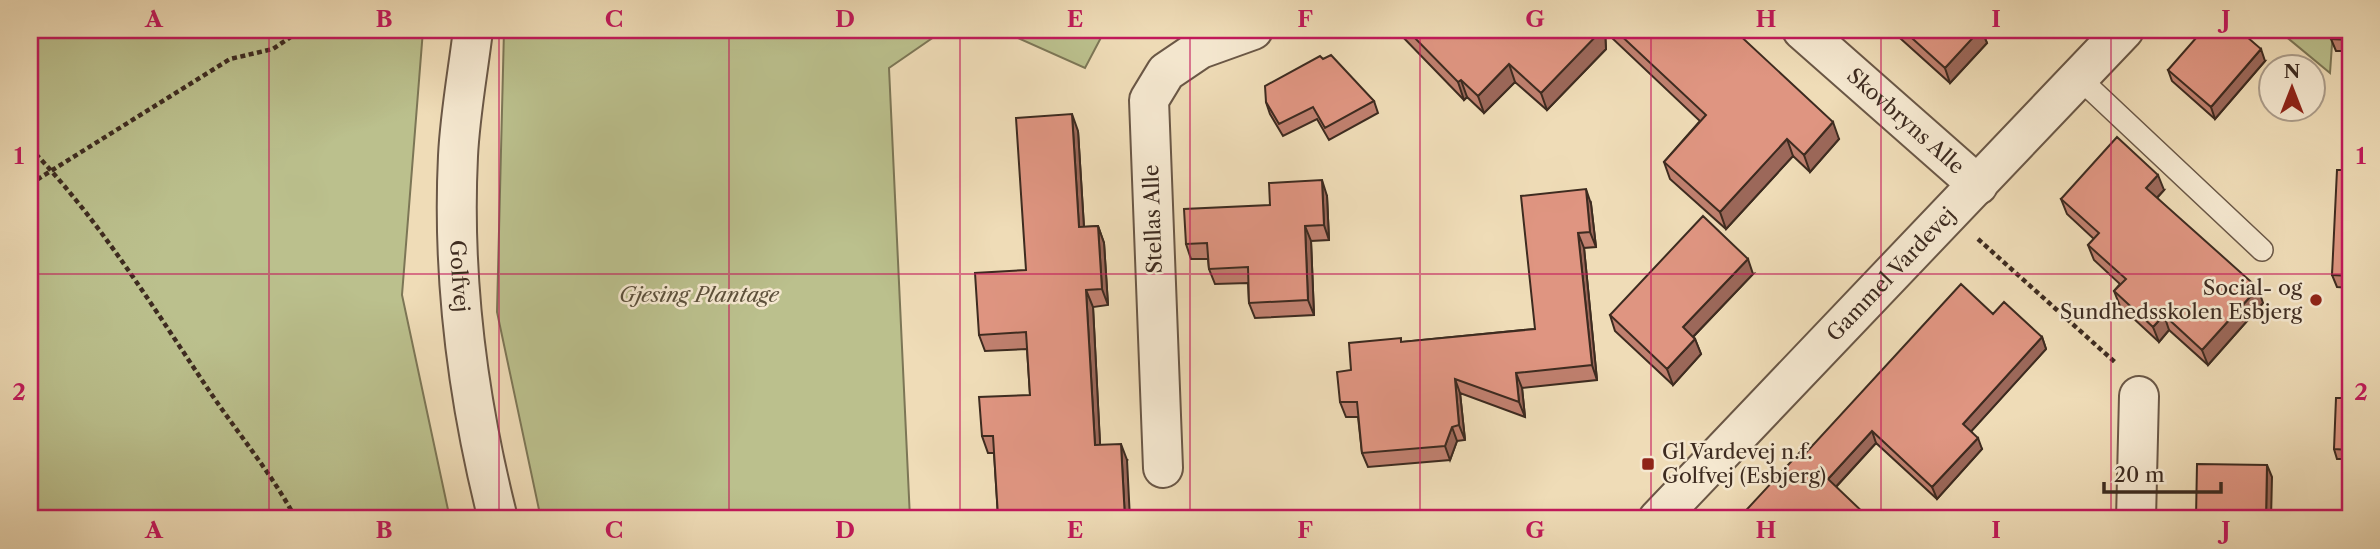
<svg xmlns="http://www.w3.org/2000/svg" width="2380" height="549" font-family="'Libre Caslon Text',serif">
<rect width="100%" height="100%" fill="#efdcb7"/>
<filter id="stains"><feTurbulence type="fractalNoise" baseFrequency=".00286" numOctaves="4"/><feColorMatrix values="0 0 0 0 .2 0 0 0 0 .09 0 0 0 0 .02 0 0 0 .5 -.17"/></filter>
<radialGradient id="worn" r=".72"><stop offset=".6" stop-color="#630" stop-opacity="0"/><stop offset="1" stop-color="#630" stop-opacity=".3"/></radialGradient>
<path fill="#bbc08d" stroke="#7c7656" stroke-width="2" d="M 30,30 L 423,30 L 402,295 L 450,519 L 30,519 Z
M 504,30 L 944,30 L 889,68 L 910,519 L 541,519 L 497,312 Z
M 1000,30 L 1105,30 L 1085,68 Z
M 2278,30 L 2333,30 L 2330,73 Z"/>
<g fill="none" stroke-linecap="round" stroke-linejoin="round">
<g stroke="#6a5746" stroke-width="24">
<path id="service" d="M 2078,77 L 2262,250"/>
</g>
<g stroke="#6a5746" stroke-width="42">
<g id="minor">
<path id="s1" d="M 1802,30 L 1978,185"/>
<path d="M 1163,468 L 1149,100 L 1166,72 L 1200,49 L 1253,30"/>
<path d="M 2136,519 L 2139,396"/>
</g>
</g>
<g stroke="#6a5746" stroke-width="42">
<g id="tertiary">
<path id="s2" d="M 473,30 C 468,72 460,114 458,156 C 452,279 468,401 498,519"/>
<path id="s3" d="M 1658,519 L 2124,30"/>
</g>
</g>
<path stroke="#3d2b20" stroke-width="4.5" stroke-dasharray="5 3.5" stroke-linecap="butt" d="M 30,148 C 100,220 154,309 210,392 C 239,435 272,474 296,519
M 30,184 L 230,59 L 273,49 L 301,30
M 1978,239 L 2117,364"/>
<use href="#service" stroke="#f5e8d0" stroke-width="21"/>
<use href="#minor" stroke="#f5e8d0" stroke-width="38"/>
<use href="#tertiary" stroke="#f5e8d0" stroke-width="38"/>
</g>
<path fill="#c0806f" stroke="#3d2b20" stroke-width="2" d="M 1396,30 L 1605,30 L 1606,49 L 1547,110 L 1515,82 L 1484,113 L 1467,97 L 1464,100 Z
M 1609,30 L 1734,30 L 1839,139 L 1810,172 L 1793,156 L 1726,229 L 1670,179 L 1664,162 L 1700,121 L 1612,38 Z
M 1891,30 L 1990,30 L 1984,36 L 1987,43 L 1950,83 Z
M 2350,30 L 2350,51 L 2336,51 L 2331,39 Z
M 1323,59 L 1374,101 L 1378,113 L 1329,140 L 1317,119 L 1283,136 L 1270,114 L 1266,102 Z
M 2265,61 L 2215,119 L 2172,81 L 2168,70 Z
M 1078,131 L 1084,227 L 1098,226 L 1104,243 L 1108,305 L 1093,307 L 1100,445 L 1127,460 L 998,516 L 994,453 L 988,453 L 982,436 L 1030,395 L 1027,349 L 985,351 L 979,335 L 1026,270 Z
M 2350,170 L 2350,288 L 2337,287 L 2332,275 Z
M 2164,190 L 2157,198 L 2263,303 L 2208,365 L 2169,330 L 2159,342 L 2120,306 L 2114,291 L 2120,284 L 2094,260 L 2088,245 L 2094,239 L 2067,214 L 2061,199 Z
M 1327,196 L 1329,240 L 1311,241 L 1314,315 L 1255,318 L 1249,303 L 1248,283 L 1215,284 L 1209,269 L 1208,259 L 1191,259 L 1186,244 L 1270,205 Z
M 1591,204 L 1596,247 L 1584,248 L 1597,380 L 1522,388 L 1525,417 L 1460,393 L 1465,440 L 1457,441 L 1450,460 L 1368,467 L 1362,453 L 1358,417 L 1346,417 L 1340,402 L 1351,370 L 1402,342 L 1535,329 Z
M 1753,274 L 1693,337 L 1695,339 L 1701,354 L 1673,385 L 1615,331 L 1610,315 Z
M 1993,314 L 2042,337 L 2046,349 L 1971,431 L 1982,449 L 1937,499 L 1876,443 L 1836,487 L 1803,456 Z
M 2350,398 L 2350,459 L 2337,459 L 2334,449 Z"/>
<path fill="#9c685a" stroke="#3d2b20" stroke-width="2" d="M 1600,30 L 1605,30 L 1606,49 L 1547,110 L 1541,93 Z
M 1979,30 L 1990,30 L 1984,36 L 1987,43 L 1950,83 L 1945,68 Z
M 2261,49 L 2265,61 L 2215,119 L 2211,107 Z
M 1509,64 L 1515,82 L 1484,113 L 1478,96 Z
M 1461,80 L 1467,97 L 1464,100 L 1458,82 Z
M 1072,114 L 1078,131 L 1085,244 L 1079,227 Z
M 1833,122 L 1839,139 L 1810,172 L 1804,155 Z
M 1787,139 L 1793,156 L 1726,229 L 1720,212 Z
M 2158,175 L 2164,190 L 2151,204 L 2146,188 Z
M 1322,180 L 1327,196 L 1329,240 L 1324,225 Z
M 1586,189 L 1591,204 L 1596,247 L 1590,232 Z
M 1098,226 L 1104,243 L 1108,305 L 1102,289 Z
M 1305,226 L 1311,241 L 1314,315 L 1308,300 Z
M 1578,233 L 1584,248 L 1597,380 L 1592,365 Z
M 1748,259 L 1753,274 L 1688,342 L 1683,327 Z
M 2258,288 L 2263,303 L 2208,365 L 2202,350 Z
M 1086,290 L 1093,307 L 1101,462 L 1095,445 Z
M 2164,315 L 2169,330 L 2159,342 L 2153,327 Z
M 2042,337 L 2046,349 L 1967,436 L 1963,424 Z
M 1695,339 L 1701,354 L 1673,385 L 1667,369 Z
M 1516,373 L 1522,388 L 1525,417 L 1519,402 Z
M 1455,379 L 1460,393 L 1465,440 L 1459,425 Z
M 1452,427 L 1457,441 L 1450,460 L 1445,446 Z
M 1872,431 L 1876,443 L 1832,491 L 1828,479 Z
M 1978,438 L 1982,449 L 1937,499 L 1932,487 Z
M 1121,444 L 1127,460 L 1130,519 L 1125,519 Z
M 2267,465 L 2272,477 L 2271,519 L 2266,519 Z"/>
<path fill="#df9581" stroke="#3d2b20" stroke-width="2" d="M 1407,30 L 1600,30 L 1600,32 L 1541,93 L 1509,64 L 1478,96 L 1461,80 L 1458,82 Z
M 1615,30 L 1734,30 L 1833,122 L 1804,155 L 1787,139 L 1720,212 L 1664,162 L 1706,115 Z
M 1903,30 L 1980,30 L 1945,68 Z
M 2203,30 L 2239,30 L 2261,49 L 2211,107 L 2168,70 Z
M 2332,30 L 2350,30 L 2350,40 L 2331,39 Z
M 1331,55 L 1374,101 L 1325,128 L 1313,107 L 1279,124 L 1266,102 L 1265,86 L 1320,56 L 1323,59 Z
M 1072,114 L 1079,227 L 1098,226 L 1102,289 L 1086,290 L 1095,445 L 1121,444 L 1125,519 L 942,519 L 998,516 L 993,436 L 982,436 L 979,397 L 1030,395 L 1026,332 L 979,335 L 975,273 L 1026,270 L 1016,118 Z
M 2117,137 L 2158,175 L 2146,188 L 2258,288 L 2202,350 L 2164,315 L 2153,327 L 2114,291 L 2126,279 L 2088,245 L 2099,233 L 2061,199 Z
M 2337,170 L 2350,170 L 2350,276 L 2332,275 Z
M 1322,180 L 1324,225 L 1305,226 L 1308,300 L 1249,303 L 1248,267 L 1209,269 L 1207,243 L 1186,244 L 1184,209 L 1270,205 L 1269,183 Z
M 1586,189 L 1590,232 L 1578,233 L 1592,365 L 1516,373 L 1519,402 L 1455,379 L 1459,425 L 1452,427 L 1445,446 L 1362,453 L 1357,402 L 1340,402 L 1337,372 L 1351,370 L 1349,343 L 1401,338 L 1401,342 L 1535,329 L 1521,196 Z
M 1703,216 L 1748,259 L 1683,327 L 1695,339 L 1667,369 L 1610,315 Z
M 1961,284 L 1993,314 L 2004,302 L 2042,337 L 1963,424 L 1978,438 L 1932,487 L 1872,431 L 1828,479 L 1870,519 L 1738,519 L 1800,452 L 1803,456 Z
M 2336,398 L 2350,398 L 2350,450 L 2334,449 Z
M 2197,464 L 2267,465 L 2266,519 L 2196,518 Z"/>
<path fill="none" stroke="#c2185b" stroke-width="2" stroke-opacity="0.55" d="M 269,30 L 269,519M 499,30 L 499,519M 729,30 L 729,519M 960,30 L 960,519M 1190,30 L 1190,519M 1420,30 L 1420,519M 1651,30 L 1651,519M 1881,30 L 1881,519M 2111,30 L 2111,519M 30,274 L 2350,274"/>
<g fill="#8f2418" stroke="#f5e8d0" stroke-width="2.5">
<circle cx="2316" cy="300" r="7"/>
<rect x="1641" y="457" width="14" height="14" rx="3.5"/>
</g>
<g text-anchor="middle" stroke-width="5" stroke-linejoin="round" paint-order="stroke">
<g font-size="21" fill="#3d2b20" stroke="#f5e8d0">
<text dy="7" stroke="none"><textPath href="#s1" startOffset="138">Skovbryns Alle</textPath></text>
<text transform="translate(1153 219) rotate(-92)" y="7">Stellas Alle</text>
<text dy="7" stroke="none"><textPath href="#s3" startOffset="338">Gammel Vardevej</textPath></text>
<text dy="7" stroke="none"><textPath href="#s2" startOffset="247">Golfvej</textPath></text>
</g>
<g font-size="21" fill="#3d2b20" stroke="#f5e8d0" text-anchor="end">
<text x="2302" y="295">Social- og<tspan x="2302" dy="24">Sundhedsskolen Esbjerg</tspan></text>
<text x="1662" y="459" text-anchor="start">Gl Vardevej n.f.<tspan x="1662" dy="24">Golfvej (Esbjerg)</tspan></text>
</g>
<g font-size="21" font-style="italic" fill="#5c503b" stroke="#f5e8d0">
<text x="699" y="302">Gjesing Plantage</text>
</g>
</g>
<rect width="2380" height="549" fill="none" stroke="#efdcb7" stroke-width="77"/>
<g transform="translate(2292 88)"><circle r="33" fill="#f5e8d0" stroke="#ab9c8a" stroke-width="2"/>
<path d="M0-5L12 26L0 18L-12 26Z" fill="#8f2418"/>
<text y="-10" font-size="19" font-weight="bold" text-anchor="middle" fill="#3d2b20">N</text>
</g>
<path d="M2104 482v10h117v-10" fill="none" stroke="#3d2b20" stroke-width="3.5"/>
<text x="2114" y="482" font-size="21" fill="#3d2b20" stroke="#f5e8d0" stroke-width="5" paint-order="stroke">20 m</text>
<rect x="38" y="38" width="2304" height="472" fill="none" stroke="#c2185b" stroke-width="2.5"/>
<g font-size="23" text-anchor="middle" font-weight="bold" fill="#c2185b">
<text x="154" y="27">A</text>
<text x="384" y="27">B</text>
<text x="614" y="27">C</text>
<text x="845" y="27">D</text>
<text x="1075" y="27">E</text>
<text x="1305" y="27">F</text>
<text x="1535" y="27">G</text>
<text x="1766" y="27">H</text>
<text x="1996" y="27">I</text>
<text x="2226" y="27">J</text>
<text x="19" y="164">1</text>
<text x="2361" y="164">1</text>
<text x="19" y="400">2</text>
<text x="2361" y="400">2</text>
<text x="154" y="538">A</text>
<text x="384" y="538">B</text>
<text x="614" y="538">C</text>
<text x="845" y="538">D</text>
<text x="1075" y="538">E</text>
<text x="1305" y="538">F</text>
<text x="1535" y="538">G</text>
<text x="1766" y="538">H</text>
<text x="1996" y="538">I</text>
<text x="2226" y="538">J</text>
</g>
<rect width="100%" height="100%" filter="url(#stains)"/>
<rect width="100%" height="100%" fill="url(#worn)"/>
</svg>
